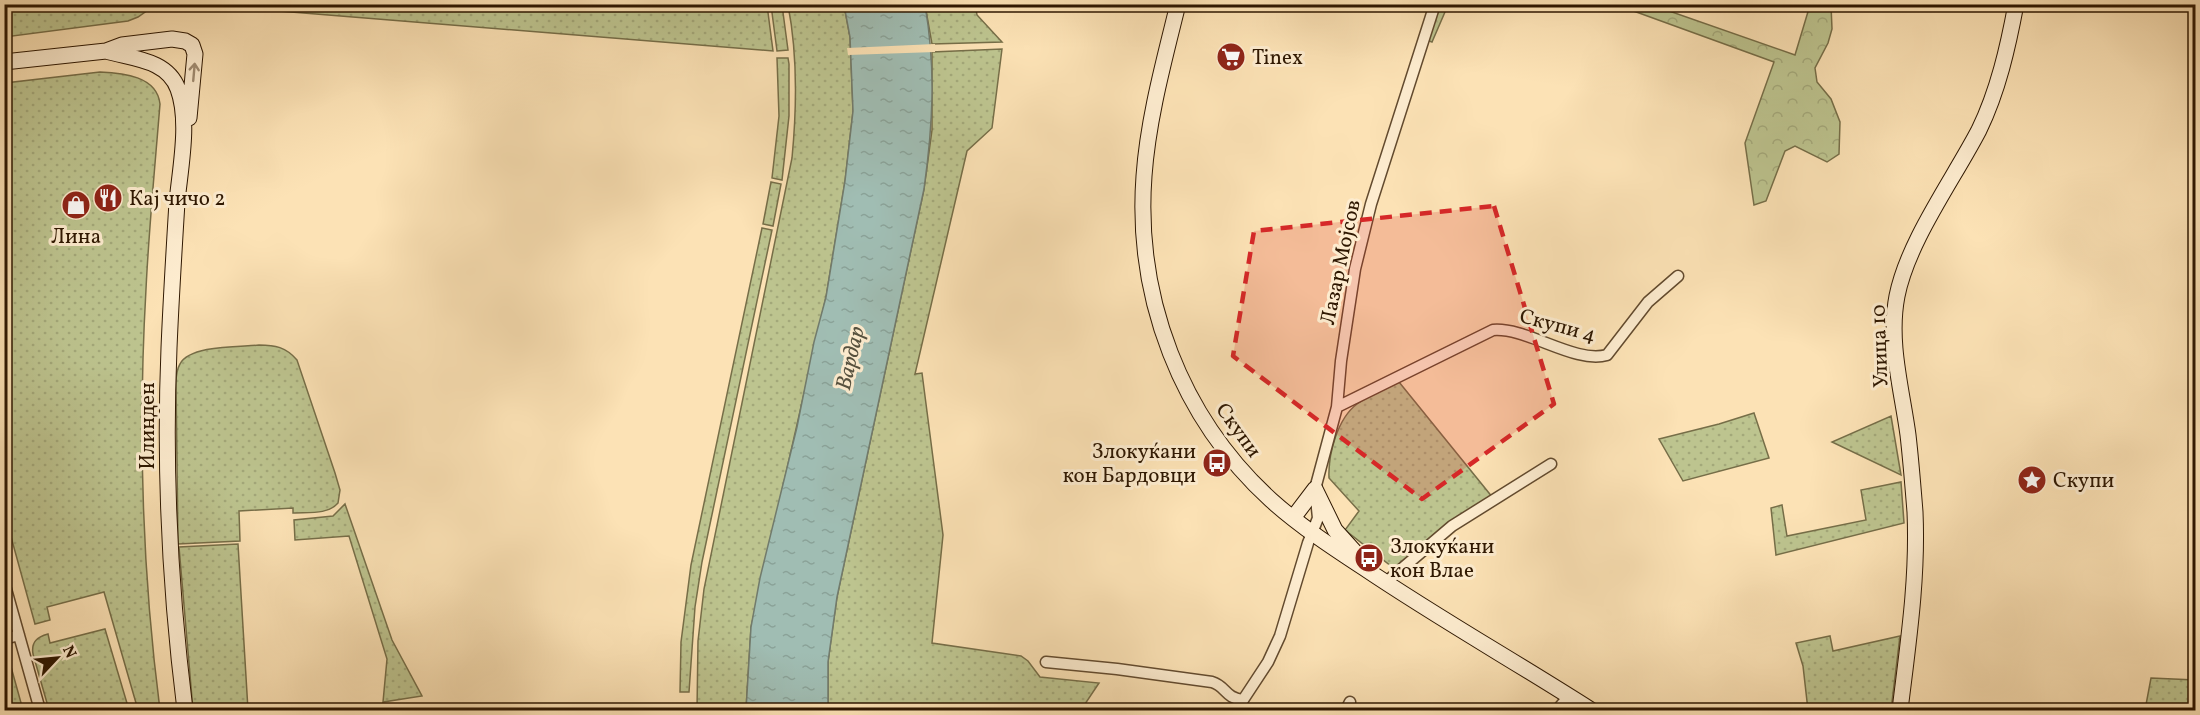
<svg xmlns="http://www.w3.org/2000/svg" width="2200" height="715" font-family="Vollkorn,serif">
<defs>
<pattern id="grass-dots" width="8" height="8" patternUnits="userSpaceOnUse" patternTransform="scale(1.5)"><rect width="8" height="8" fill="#bdc48f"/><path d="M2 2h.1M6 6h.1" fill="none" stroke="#a3a87a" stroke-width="1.8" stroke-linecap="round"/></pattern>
<pattern id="forest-crowns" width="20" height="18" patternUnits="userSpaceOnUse" patternTransform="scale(1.5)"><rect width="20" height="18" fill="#bdc48f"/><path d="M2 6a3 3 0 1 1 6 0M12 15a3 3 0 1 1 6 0" fill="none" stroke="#a3a87a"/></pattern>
<pattern id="water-ripples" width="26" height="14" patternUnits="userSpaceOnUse" patternTransform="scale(1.5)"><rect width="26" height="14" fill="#a0bdb3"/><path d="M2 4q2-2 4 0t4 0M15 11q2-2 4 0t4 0" fill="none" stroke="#8aa298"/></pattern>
</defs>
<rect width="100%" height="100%" fill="#fce2b5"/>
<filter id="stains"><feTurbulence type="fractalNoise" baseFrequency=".00333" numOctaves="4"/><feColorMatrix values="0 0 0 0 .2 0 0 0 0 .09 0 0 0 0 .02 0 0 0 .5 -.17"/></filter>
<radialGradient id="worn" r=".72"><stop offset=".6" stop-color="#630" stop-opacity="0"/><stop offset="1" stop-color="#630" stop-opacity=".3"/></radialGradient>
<path fill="url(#grass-dots)" stroke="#766e48" stroke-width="1.5" d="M 4,5 L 5,4 L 155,5 L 138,17 L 128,21 L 5,37 Z
M 204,5 L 767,5 L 773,51 Z
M 771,5 L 782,5 L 788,50 L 777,51 Z
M 788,5 L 844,5 L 850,37 L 853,111 L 845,181 L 826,297 L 751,627 L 746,710 L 697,710 L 698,641 L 704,589 L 792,158 C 797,106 798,56 788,5 Z
M 925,5 L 975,5 L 977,15 L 1002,42 L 932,44 Z
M 1002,49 L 992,128 L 967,151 L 915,374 L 922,373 L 943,535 L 932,643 L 1021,656 L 1028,661 L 1040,677 L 1099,683 L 1081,710 L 828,710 L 828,662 L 837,597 L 924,189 L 932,130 L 932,52 Z
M 777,58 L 788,58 L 789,64 L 789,116 L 782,180 L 772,178 L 779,116 Z
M 100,72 C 123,73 157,76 160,104 C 155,166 149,227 146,289 C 138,429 142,571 160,710 L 138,710 L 104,592 L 47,607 L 50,620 L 35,624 L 5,515 L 5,83 Z
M 771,182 L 781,184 L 773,226 L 763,224 Z
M 762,228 L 772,230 L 702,562 L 695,607 L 689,692 L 680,692 L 681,642 L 691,565 Z
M 259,345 C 275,345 286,347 297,360 L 335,473 L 340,490 L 338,503 C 328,515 308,512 293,513 L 293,508 L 239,511 L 240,541 L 178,544 L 176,383 C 176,376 177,369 180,364 C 190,345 239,347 259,345 Z
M 1399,382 L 1493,498 L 1400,573 L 1345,530 L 1359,511 L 1329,478 C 1328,455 1337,419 1357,404 C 1369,395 1385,389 1399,382 Z
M 1754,413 L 1769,458 L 1683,481 L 1659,439 L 1719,424 Z
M 1891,416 L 1901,475 L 1832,442 Z
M 1901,482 L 1904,523 L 1776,555 L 1771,508 L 1782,505 L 1787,536 L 1866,520 L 1861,490 Z
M 345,504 L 392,640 L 422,696 L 383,702 L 387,659 L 349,536 L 295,540 L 294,520 L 333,516 Z
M 238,544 L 248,710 L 193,710 L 179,547 Z
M 105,629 L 129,710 L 49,710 L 33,654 C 31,642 37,637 48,634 L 50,643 Z
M 1830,636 L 1833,651 L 1900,636 L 1891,710 L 1808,710 L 1803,666 L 1796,643 Z
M 8,656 L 23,710 L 5,710 L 5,657 Z
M 2151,678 L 2195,680 L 2195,710 L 2145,710 Z"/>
<path fill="url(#forest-crowns)" stroke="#766e48" stroke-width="1.5" d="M 1435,5 L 1448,5 L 1432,42 L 1424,39 Z
M 1617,5 L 1652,5 L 1795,55 L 1810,5 L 1831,5 L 1832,29 L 1828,43 L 1815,68 L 1817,82 L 1831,99 L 1840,122 L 1839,154 L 1827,162 L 1795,146 L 1785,151 L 1766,201 L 1754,205 L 1745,143 L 1774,62 Z"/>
<path fill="url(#water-ripples)" stroke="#727b6c" stroke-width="1.5" d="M 844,5 L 925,5 C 936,68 933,125 924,189 L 837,597 L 828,662 L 828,710 L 746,710 L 751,627 L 760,578 L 797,427 L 814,342 L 826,297 L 845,181 L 853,111 L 850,37 Z"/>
<path fill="#fce2b5" d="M 935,44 L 935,52 L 848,55 L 847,48 Z"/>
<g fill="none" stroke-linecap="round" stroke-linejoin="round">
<g stroke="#624a2e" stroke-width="13">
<path id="street" d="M 1337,407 L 1493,330 C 1527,327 1574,364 1607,355 L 1648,302 L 1678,276
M 4,582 L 40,710
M 1385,583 L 1452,526 L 1551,464
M 4,639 L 19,635
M 1046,662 L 1117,669 L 1212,682 C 1226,686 1225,698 1243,700
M 1238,710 L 1243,700 L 1268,662 L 1280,636 L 1308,543 L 1318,518 L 1315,489 L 1337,407 L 1341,361 L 1355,269 L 1371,204 L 1435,4
M 1346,710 L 1350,702
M 1557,710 L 1569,696"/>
</g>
<g stroke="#2e1701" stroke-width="17">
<path id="secondary" d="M 1178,4 C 1164,61 1148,119 1144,176 C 1135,298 1181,418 1271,500 C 1300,526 1332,547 1364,568 C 1438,618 1516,662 1591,710
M 106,51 C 132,59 167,59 178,89 C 190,121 180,169 177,202 C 174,251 171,299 169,348 C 164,468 170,590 185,710
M 4,62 L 106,51 L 122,45 L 172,39 L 185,41 L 192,45 L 195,54 L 189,118
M 1315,489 L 1335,530 L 1363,561
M 1293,518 L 1315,489
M 1900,710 C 1908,644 1918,579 1915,512 C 1913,487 1911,461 1908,435 C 1902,390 1888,342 1897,296 C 1908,241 1953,180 1979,130 C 1998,91 2008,47 2016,4"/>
</g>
<use href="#street" stroke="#fdeccf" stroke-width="10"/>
<use href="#secondary" stroke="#fdeccf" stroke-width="15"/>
</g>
<defs><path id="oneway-shaft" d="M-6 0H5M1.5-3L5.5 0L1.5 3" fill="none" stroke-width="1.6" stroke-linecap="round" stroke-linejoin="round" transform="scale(1.5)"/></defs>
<use stroke="#a08c72" href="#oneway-shaft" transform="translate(194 72) rotate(-85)"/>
<path fill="#d62828" fill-opacity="0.2" stroke="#d62828" stroke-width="4.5" stroke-dasharray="12 8" stroke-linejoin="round" d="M 1494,206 L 1554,404 L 1422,499 L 1233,356 L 1254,231 Z"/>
<defs>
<g id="supermarket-disc" transform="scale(1.5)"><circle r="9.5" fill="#8f2418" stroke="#fdeccf"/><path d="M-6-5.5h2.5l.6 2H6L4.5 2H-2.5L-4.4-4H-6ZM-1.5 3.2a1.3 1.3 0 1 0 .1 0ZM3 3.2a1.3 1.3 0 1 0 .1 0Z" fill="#fff"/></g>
<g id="restaurant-disc" transform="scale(1.5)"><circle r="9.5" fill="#8f2418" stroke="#fdeccf"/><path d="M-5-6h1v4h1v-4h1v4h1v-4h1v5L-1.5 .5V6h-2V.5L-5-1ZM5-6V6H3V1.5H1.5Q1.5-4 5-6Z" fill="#fff"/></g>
<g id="shop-disc" transform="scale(1.5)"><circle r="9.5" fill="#8f2418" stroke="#fdeccf"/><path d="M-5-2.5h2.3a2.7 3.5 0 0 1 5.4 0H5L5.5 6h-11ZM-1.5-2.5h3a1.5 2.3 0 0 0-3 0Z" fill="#fff"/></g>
<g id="bus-disc" transform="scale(1.5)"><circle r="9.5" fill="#8f2418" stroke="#fdeccf"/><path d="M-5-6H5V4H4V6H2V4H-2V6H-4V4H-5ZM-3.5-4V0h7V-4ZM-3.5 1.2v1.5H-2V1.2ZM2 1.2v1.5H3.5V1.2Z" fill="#fff"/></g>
<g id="sight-disc" transform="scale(1.5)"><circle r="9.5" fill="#8f2418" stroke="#fdeccf"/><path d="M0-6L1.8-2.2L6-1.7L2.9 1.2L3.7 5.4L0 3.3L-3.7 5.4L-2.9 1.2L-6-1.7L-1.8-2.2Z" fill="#fff"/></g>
</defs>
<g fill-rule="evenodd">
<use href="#supermarket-disc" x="1231" y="57"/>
<use href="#restaurant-disc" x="108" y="198"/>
<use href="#shop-disc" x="76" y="205"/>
<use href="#bus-disc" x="1217" y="463"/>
<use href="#sight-disc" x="2032" y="480"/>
<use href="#bus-disc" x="1369" y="558"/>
</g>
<g text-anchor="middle" stroke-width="6" stroke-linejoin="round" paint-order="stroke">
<g font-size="21" fill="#2e1701" stroke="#fdeccf" text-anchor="start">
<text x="1252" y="64">Tinex</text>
<text x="129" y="205">Кај чичо 2</text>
<text x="76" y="243" text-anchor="middle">Лина</text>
<text x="1196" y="458" text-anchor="end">Злокуќани<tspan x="1196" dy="24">кон Бардовци</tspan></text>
<text x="2053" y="487">Скупи</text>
<text x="1390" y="553">Злокуќани<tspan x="1390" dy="24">кон Влае</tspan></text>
</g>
<g font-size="21" fill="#2e1701" stroke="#fdeccf">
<text transform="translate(1340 262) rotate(-78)" y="7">Лазар Мојсов</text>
<text transform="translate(1558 325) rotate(15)" y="7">Cкупи 4</text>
<text transform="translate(1879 346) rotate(-92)" y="7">Улица 10</text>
<text transform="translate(147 426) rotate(-90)" y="7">Илинден</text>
<text transform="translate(1239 430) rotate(54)" y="7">Скупи</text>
</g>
<g font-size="22" font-style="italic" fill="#56513f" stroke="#fdeccf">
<text transform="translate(849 358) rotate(-77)" y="8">Вардар</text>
</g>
</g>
<rect width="2200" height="715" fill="none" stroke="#fce2b5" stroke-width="24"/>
<rect x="6" y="6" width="2188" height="703" fill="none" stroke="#2e1701" stroke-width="3"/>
<rect x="12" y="12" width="2176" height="691" fill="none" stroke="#2e1701" stroke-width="1.5"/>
<g transform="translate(57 658) rotate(64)" stroke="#fdeccf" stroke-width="4.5" paint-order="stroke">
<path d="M0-4.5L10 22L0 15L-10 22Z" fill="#2e1701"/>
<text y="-9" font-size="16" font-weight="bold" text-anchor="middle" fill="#2e1701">N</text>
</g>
<rect width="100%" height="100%" filter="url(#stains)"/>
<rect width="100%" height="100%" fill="url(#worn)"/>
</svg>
